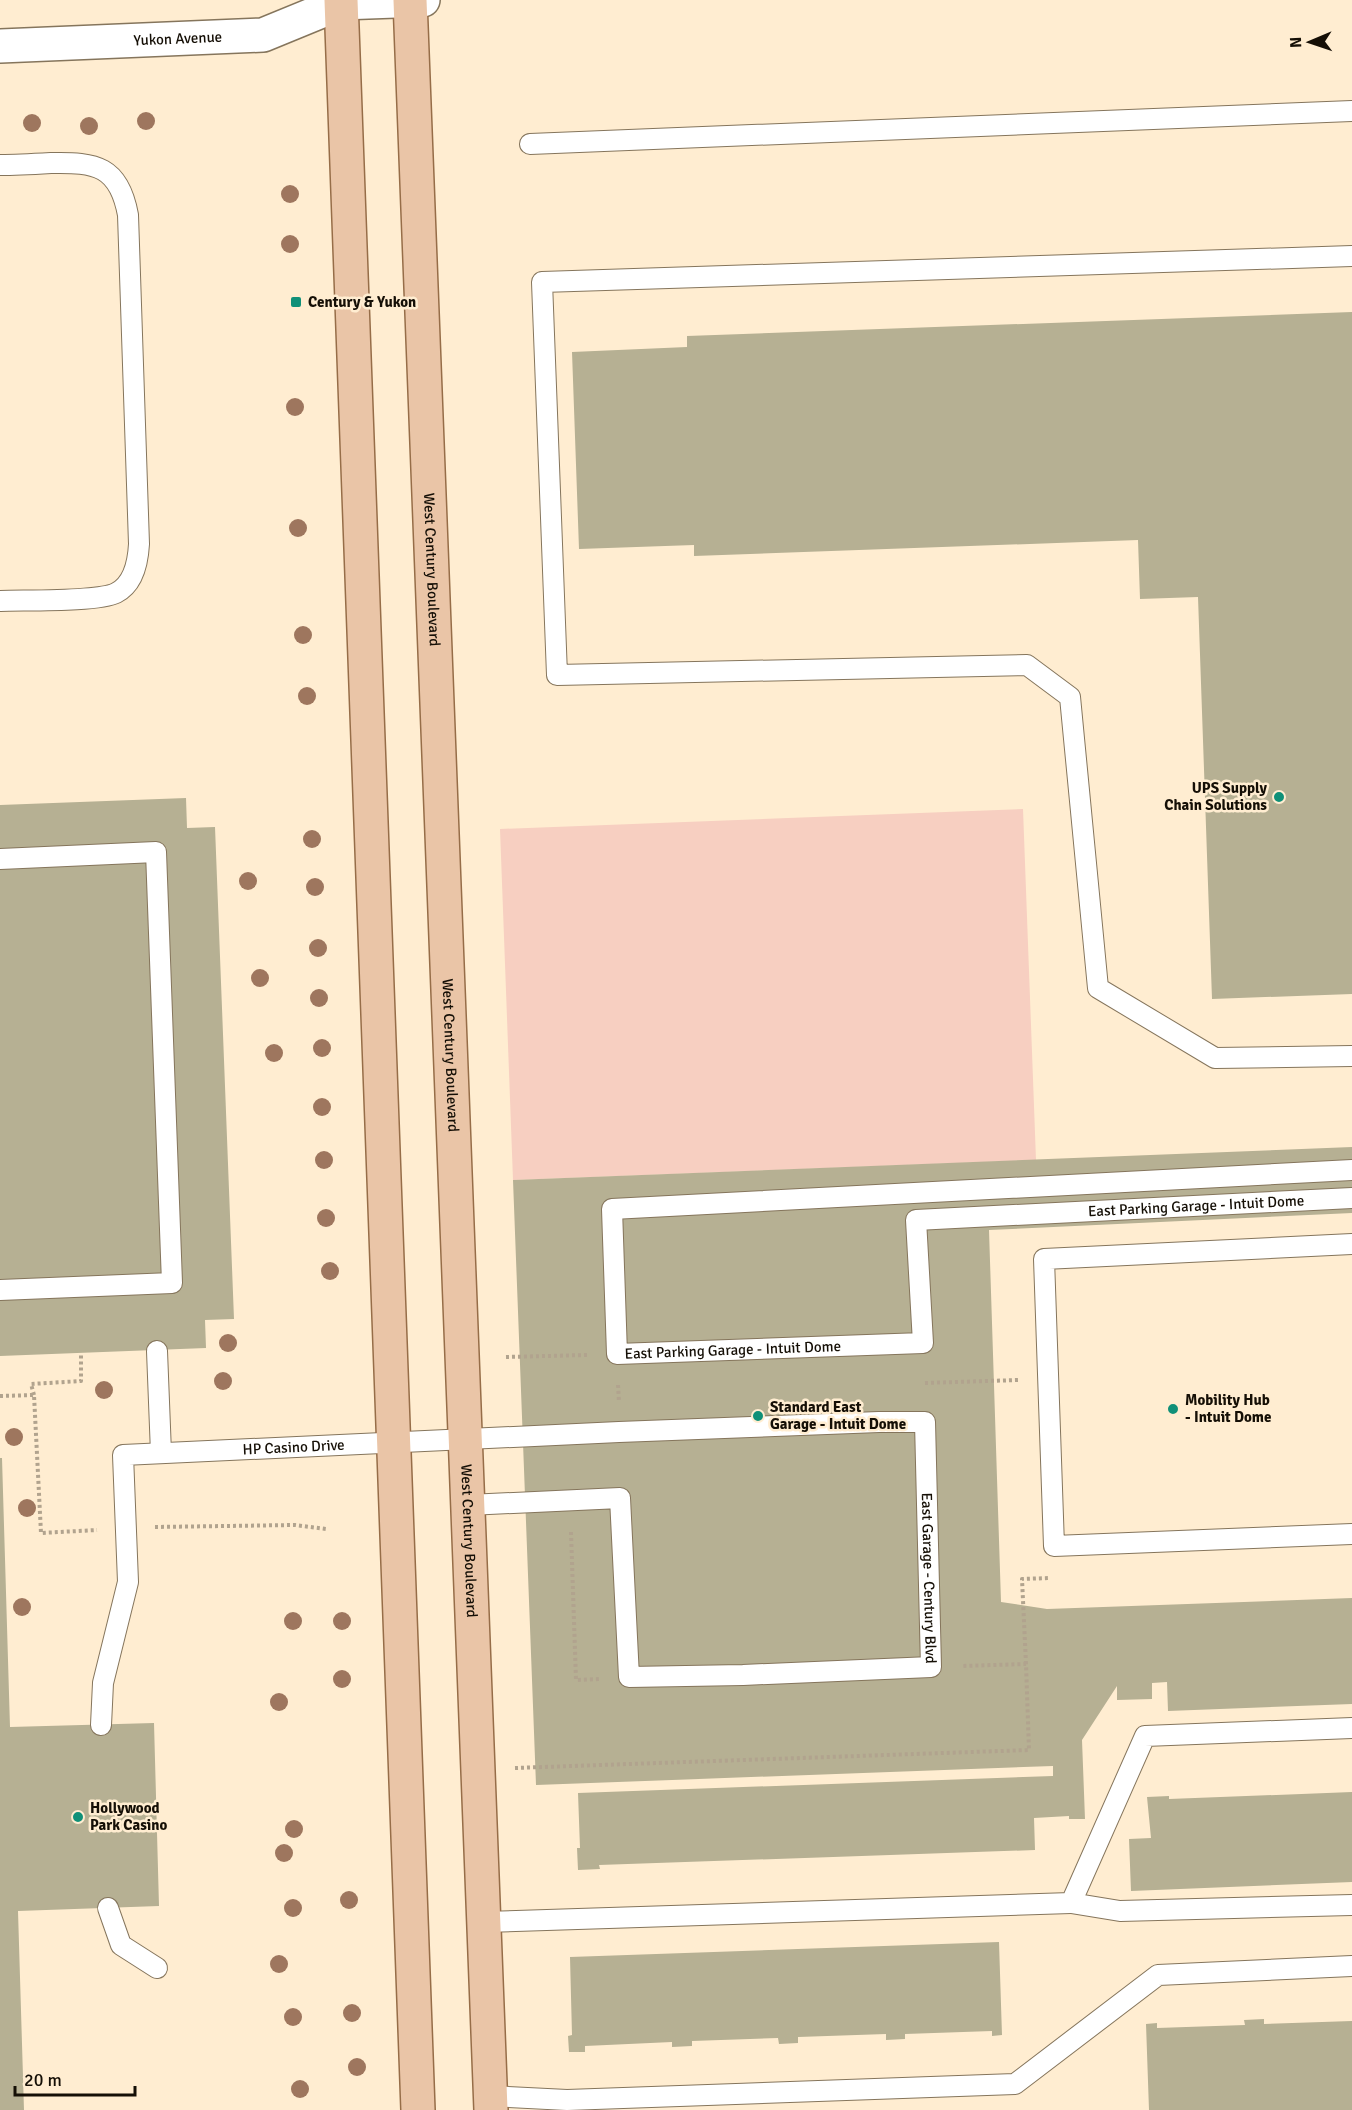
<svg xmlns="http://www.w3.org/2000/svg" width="1352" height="2110" font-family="Signika,sans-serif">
<rect width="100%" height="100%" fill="#ffedd1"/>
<path fill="#f7cfc1" d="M 1023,809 L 1036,1160 L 513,1180 L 500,829 Z"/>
<path fill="#b6b093" d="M 1352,312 L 1352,994 L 1212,999 L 1198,597 L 1140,599 L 1138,540 L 694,556 L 694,545 L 579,549 L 572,352 L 687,347 L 687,336 Z
M 186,798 L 187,828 L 215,827 L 234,1319 L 205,1320 L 206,1348 L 0,1356 L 0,805 Z
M 1352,1147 L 1352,1213 L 989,1230 L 1001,1602 L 1047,1609 L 1352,1598 L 1352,1704 L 1168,1711 L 1167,1682 L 1152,1683 L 1152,1699 L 1117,1700 L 1117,1686 L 1082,1740 L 1085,1819 L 1069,1819 L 1069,1816 L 1034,1818 L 1035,1850 L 599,1865 L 600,1869 L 578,1870 L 577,1848 L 580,1848 L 578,1793 L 1053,1776 L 1053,1766 L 536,1785 L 513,1180 Z
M 0,1458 L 2,1458 L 10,1727 L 154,1723 L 159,1906 L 18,1911 L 24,2110 L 0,2110 Z
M 1352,1792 L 1352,1882 L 1131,1891 L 1129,1839 L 1151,1838 L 1147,1797 L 1169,1796 L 1169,1799 Z
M 999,1942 L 1002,2035 L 992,2036 L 992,2031 L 905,2034 L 905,2039 L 886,2040 L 886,2034 L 798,2037 L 798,2043 L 779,2044 L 778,2038 L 692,2041 L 692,2046 L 672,2047 L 672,2042 L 585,2046 L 585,2052 L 569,2052 L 568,2036 L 572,2035 L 570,1957 Z
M 1264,2019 L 1264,2024 L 1352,2021 L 1352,2110 L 1149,2110 L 1146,2024 L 1157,2023 L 1157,2028 L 1245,2025 L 1244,2020 Z"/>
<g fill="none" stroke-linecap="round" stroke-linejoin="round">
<g stroke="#85755c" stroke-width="22">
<g id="lane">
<path d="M 530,144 L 1352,111"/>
<path d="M 0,165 C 17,165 34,164 51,163 C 96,162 119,166 128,215 L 139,544 C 138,562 134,584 116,593 C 98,602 25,600 0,601"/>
<path d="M 1352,256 L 542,282 L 557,675 L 1027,665 L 1070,697 L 1098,988 L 1215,1058 L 1352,1056"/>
<path d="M 0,859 L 156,852 L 172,1283 L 0,1290"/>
<path id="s1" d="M 1352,1170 L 612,1209 L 617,1354 L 923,1343 L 916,1220 L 1352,1198"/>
<path d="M 1352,1244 L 1044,1259 L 1054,1546 L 1352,1534"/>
<path d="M 157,1351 L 161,1453"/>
<path id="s2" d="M 101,1725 L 103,1683 L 128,1582 L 123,1455 L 619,1432 L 879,1422 L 925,1422 L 931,1667 L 743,1675 L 629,1677 L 620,1498 L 468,1505"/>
<path d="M 1071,1903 L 1120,1911 L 1352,1905"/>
<path d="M 108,1908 L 121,1945 L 157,1968"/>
<path d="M 484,1922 L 1071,1903 L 1145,1736 L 1352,1728"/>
<path d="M 491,2096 L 567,2100 L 1015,2084 L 1158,1975 L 1352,1966"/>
</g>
</g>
<g stroke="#85755c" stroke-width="36">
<g id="street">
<path id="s3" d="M 0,46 L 263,35 L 341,3 L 423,0"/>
</g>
</g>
<g stroke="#966d48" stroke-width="36">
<g id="primary">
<path d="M 341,0 L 418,2110"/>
<path id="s4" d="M 410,0 L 491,2110"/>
</g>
</g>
<path stroke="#b1a38e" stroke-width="4" stroke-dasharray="3 3" stroke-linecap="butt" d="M 506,1357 L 587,1355
M 925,1383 L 1018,1380
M 618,1385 L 619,1402
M 34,1395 L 31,1384 L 81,1381 L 81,1353
M 0,1396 L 34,1395 L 41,1533 L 97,1530
M 155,1527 L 295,1525 L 326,1529
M 571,1532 L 576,1680 L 600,1679
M 1026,1664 L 1022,1579 L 1050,1578
M 515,1768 L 1029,1750 L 1026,1664 L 962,1666"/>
<use href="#lane" stroke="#fff" stroke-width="20"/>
<use href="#street" stroke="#fff" stroke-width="33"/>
<use href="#primary" stroke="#eac5a7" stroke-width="33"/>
</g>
<g fill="#9e765e">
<circle cx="146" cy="121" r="9"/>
<circle cx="32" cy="123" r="9"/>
<circle cx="89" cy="126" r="9"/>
<circle cx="290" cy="194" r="9"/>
<circle cx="290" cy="244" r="9"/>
<circle cx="295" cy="407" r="9"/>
<circle cx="298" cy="528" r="9"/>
<circle cx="303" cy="635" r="9"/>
<circle cx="307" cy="696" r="9"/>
<circle cx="312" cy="839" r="9"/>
<circle cx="248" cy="881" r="9"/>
<circle cx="315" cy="887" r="9"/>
<circle cx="318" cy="948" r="9"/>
<circle cx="260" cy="978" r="9"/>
<circle cx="319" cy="998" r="9"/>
<circle cx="322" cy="1048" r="9"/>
<circle cx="274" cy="1053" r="9"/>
<circle cx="322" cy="1107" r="9"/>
<circle cx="324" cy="1160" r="9"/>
<circle cx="326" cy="1218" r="9"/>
<circle cx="330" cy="1271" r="9"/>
<circle cx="228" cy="1343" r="9"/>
<circle cx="223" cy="1381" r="9"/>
<circle cx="104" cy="1390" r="9"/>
<circle cx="14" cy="1437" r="9"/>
<circle cx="27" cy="1508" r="9"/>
<circle cx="22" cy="1607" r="9"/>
<circle cx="293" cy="1621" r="9"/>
<circle cx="342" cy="1621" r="9"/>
<circle cx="342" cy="1679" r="9"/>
<circle cx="279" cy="1702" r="9"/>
<circle cx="294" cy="1829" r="9"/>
<circle cx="284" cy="1853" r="9"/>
<circle cx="349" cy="1900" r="9"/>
<circle cx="293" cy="1908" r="9"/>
<circle cx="279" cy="1964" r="9"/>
<circle cx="352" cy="2013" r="9"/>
<circle cx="293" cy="2017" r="9"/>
<circle cx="357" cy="2067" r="9"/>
<circle cx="300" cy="2089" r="9"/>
</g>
<g fill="#109078" stroke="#ffedd1" stroke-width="2">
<rect x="290" y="296" width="12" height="12" rx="3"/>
<circle cx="1279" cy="797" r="6"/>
<circle cx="1173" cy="1409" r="6"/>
<circle cx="758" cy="1416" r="6"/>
<circle cx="78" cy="1817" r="6"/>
</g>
<g text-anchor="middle" stroke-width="5" stroke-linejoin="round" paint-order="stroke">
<g font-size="15" fill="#150f06" stroke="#ffedd1">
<text dy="5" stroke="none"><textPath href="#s3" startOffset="178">Yukon Avenue</textPath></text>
<text dy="5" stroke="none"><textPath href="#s4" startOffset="570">West Century Boulevard</textPath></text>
<text dy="5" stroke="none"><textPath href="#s4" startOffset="1056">West Century Boulevard</textPath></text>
<text dy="5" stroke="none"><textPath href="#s1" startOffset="1596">East Parking Garage - Intuit Dome</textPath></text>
<text dy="5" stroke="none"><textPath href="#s1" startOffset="1002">East Parking Garage - Intuit Dome</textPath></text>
<text dy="5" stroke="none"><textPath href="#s2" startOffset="444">HP Casino Drive</textPath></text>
<text dy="5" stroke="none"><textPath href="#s4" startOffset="1542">West Century Boulevard</textPath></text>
<text dy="5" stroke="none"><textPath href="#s2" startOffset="1232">East Garage - Century Blvd</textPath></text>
</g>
<g font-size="15" font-weight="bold" fill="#150f06" stroke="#ffedd1" text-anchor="start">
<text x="308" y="307">Century &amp; Yukon</text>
<text x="1267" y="793" text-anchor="end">UPS Supply<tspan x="1267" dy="17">Chain Solutions</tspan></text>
<text x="1185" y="1405">Mobility Hub<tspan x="1185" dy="17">- Intuit Dome</tspan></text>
<text x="770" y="1412">Standard East<tspan x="770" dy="17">Garage - Intuit Dome</tspan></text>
<text x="90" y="1813">Hollywood<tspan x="90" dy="17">Park Casino</tspan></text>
</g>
</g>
<g transform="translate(1310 42) rotate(268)" stroke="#ffedd1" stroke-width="4.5" paint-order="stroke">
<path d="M0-4.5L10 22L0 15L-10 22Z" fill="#150f06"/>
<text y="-9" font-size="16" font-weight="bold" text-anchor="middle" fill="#150f06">N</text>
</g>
<path d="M15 2086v9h120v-9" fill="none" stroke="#150f06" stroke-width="3"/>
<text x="24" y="2086" font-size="18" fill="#150f06" stroke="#ffedd1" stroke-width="4.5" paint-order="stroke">20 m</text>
</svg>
